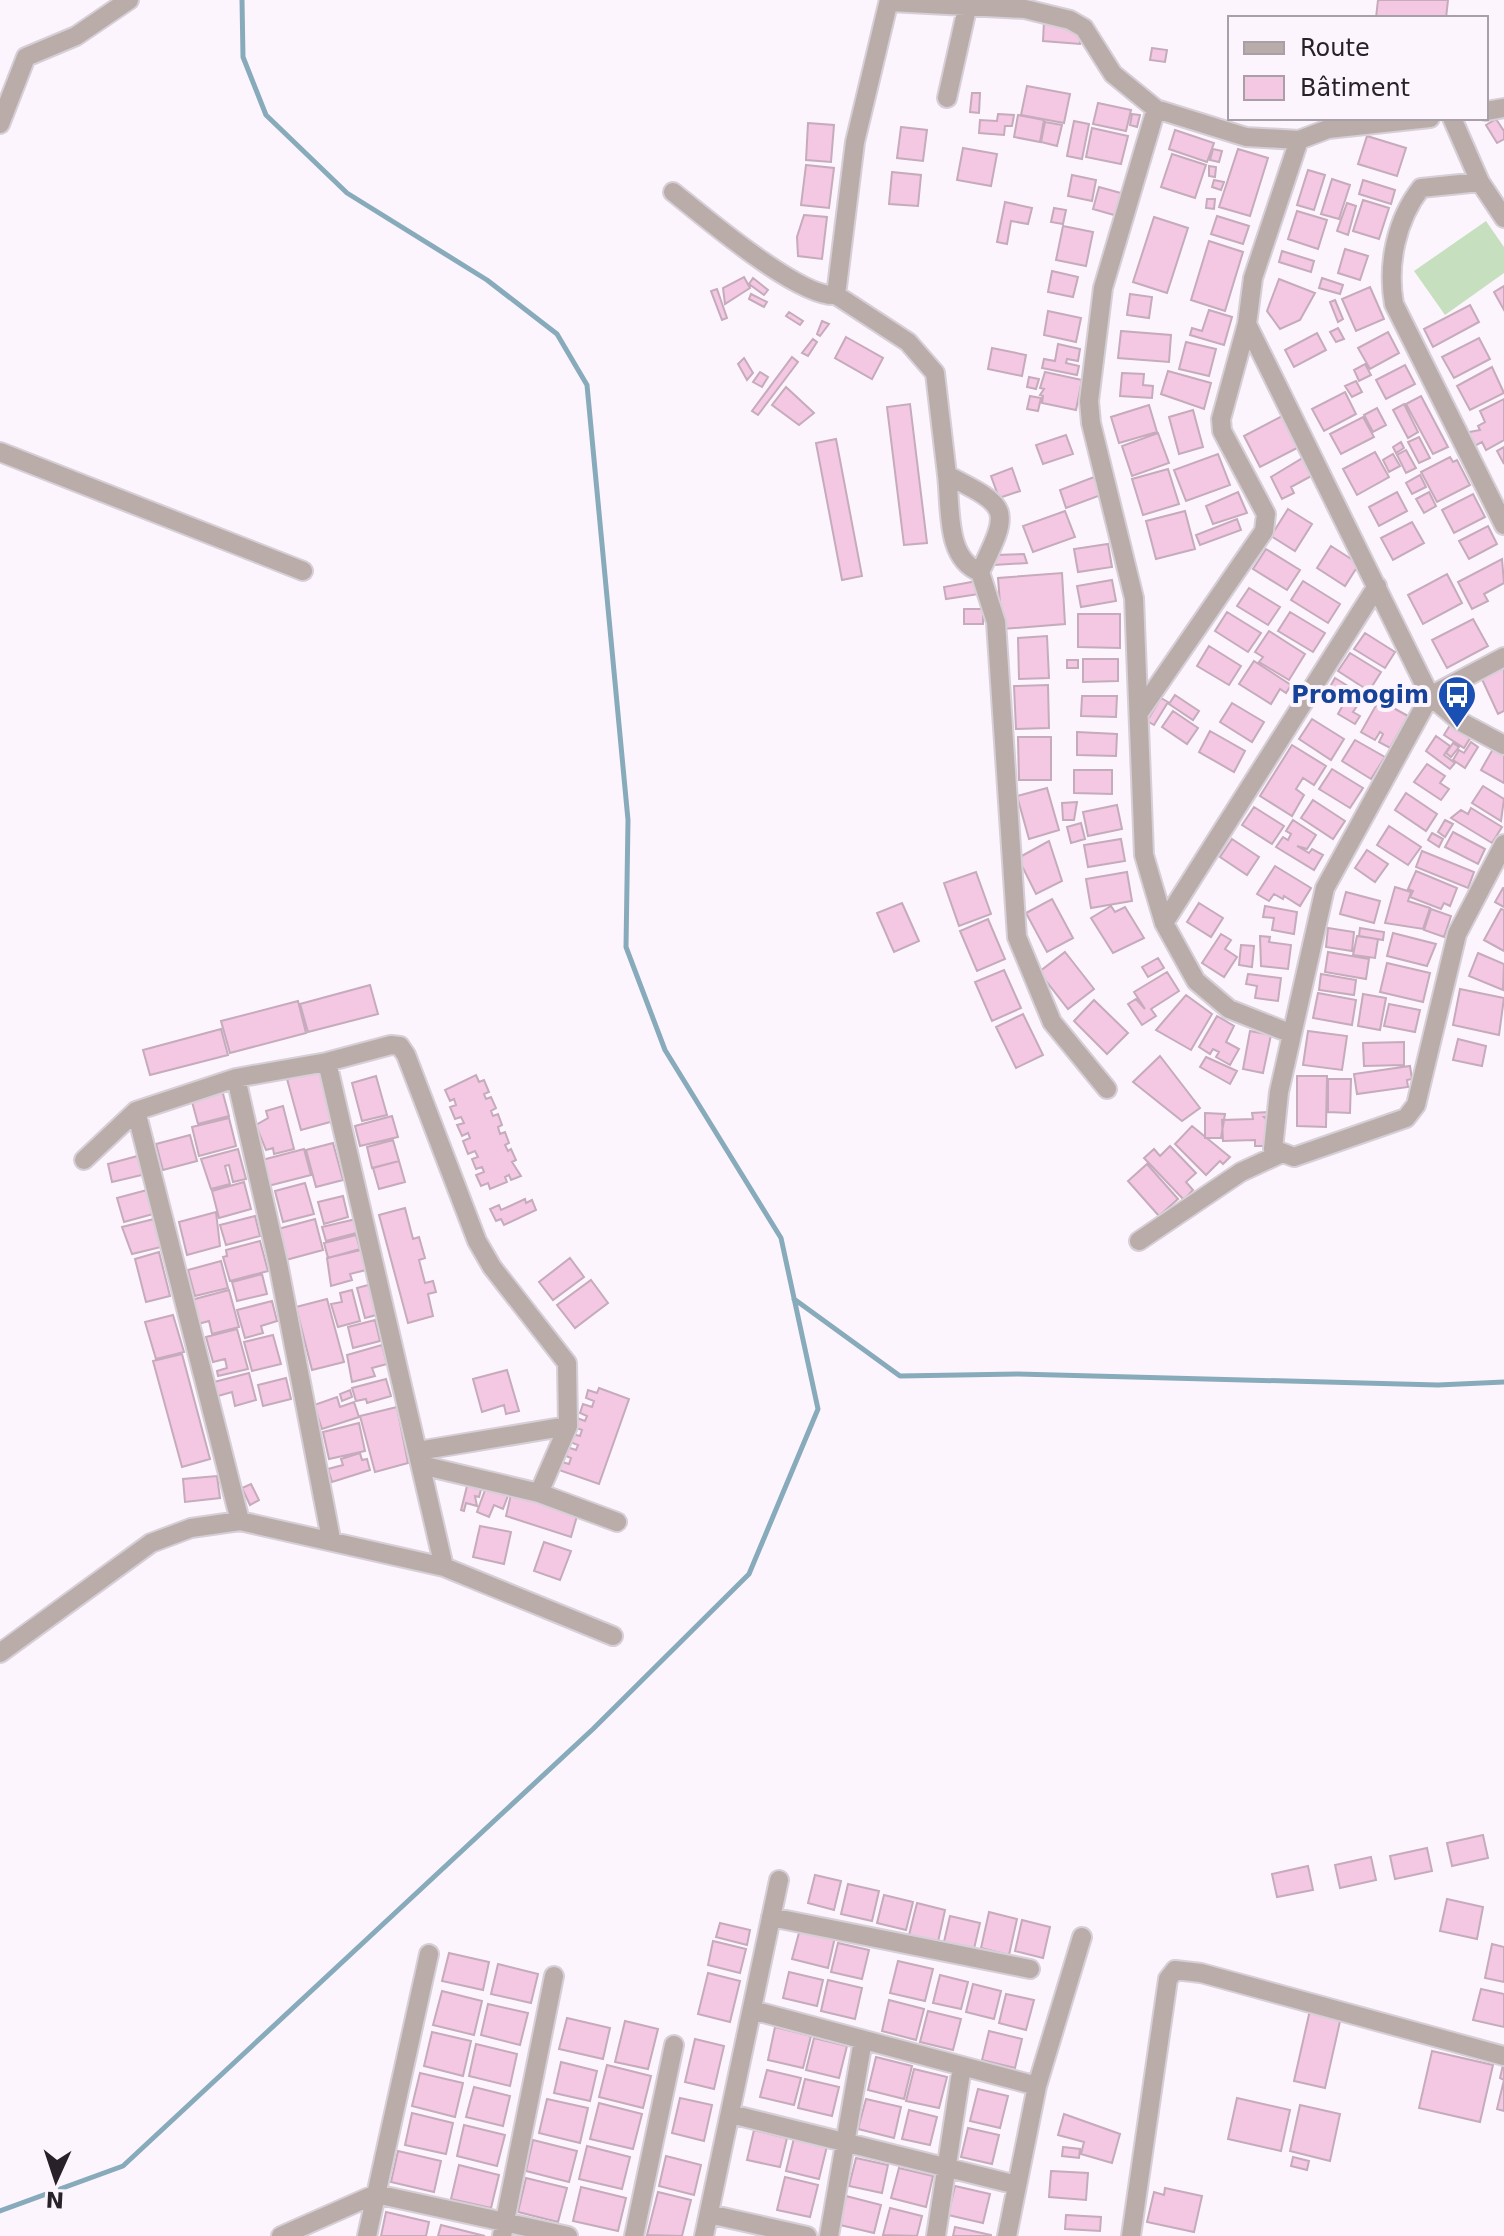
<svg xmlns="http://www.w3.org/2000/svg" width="1504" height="2236" font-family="'DejaVu Sans',sans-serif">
<rect width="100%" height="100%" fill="#fdf5fd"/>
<path fill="#c6e0bf" d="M 1486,221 L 1504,247 L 1504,273 L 1445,315 L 1414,271 Z"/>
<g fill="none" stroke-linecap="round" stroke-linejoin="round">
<path stroke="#88abbc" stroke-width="5" d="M 794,1299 L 900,1376 L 1018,1374 L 1438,1385 L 1504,1382
M 0,2211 L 123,2166 L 593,1729 L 749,1574 L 818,1409 L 781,1238 L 665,1050 L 626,947 L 628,820 L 587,385 L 557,334 L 487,280 L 347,193 L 266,115 L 243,57 L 242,0"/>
</g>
<path fill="#f4c7e3" stroke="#c5abbb" stroke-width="2" d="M 1378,0 L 1448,0 L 1446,18 L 1376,18 Z
M 1044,21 L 1073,24 L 1072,32 L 1081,33 L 1080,44 L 1043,41 Z
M 1152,48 L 1167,50 L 1165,62 L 1150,60 Z
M 1027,86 L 1070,94 L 1064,123 L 1021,115 Z
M 972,93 L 980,93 L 979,113 L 970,112 Z
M 1098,103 L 1131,110 L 1126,131 L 1093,124 Z
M 998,114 L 1014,115 L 1012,126 L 1005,126 L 1004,135 L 979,133 L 980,120 L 997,121 Z
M 1132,114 L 1140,115 L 1137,127 L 1130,125 Z
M 1018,115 L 1044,120 L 1040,142 L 1014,137 Z
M 1496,119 L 1504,131 L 1504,139 L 1497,143 L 1486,125 Z
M 1074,121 L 1089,124 L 1082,159 L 1067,156 Z
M 1045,122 L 1062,125 L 1057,146 L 1041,142 Z
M 808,123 L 834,125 L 831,162 L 806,160 Z
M 901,127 L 927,130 L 923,161 L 897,158 Z
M 1092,128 L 1128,136 L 1121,164 L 1086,157 Z
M 1175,130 L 1214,143 L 1207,162 L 1169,149 Z
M 1367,136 L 1406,148 L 1397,176 L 1358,164 Z
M 963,148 L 997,154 L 991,186 L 957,180 Z
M 1213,149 L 1222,151 L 1219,162 L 1210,160 Z
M 1238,149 L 1268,158 L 1250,216 L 1219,207 Z
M 1172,154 L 1206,165 L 1195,198 L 1161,187 Z
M 806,165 L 834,168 L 829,208 L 801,205 Z
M 1209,166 L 1216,167 L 1215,177 L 1209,176 Z
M 1308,170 L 1325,175 L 1314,210 L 1297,205 Z
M 892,172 L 921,175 L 918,206 L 889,204 Z
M 1072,175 L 1096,180 L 1092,201 L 1068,196 Z
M 1332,179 L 1350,185 L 1339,219 L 1321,214 Z
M 1214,180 L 1224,182 L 1221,190 L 1212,187 Z
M 1363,180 L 1395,190 L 1391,204 L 1359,194 Z
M 1099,187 L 1128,195 L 1121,217 L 1093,209 Z
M 1207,199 L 1215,199 L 1214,209 L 1206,208 Z
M 1363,200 L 1389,208 L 1379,239 L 1353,231 Z
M 1005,202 L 1032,208 L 1028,224 L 1011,221 L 1007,244 L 997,242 Z
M 1347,203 L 1356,206 L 1348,235 L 1337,231 Z
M 1054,208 L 1066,210 L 1063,224 L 1051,222 Z
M 1297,211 L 1327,220 L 1318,249 L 1288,239 Z
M 804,215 L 827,217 L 822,259 L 798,256 L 797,237 Z
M 1217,216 L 1249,226 L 1243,244 L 1211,234 Z
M 1154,217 L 1188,228 L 1167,293 L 1133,282 Z
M 1063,226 L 1093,232 L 1086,266 L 1056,260 Z
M 1209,241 L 1243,252 L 1225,311 L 1191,300 Z
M 1345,249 L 1368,256 L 1360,280 L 1338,273 Z
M 1282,251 L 1314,261 L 1311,272 L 1279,262 Z
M 1052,271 L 1078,277 L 1073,297 L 1048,292 Z
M 744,277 L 750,288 L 725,304 L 723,288 Z
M 753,278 L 768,290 L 764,295 L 749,284 Z
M 1322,278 L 1343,285 L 1340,294 L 1319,288 Z
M 1279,279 L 1315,293 L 1300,320 L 1280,329 L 1267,311 Z
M 1504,286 L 1504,310 L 1494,292 Z
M 1370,287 L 1384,319 L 1356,331 L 1342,299 Z
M 717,289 L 727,318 L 722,320 L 711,291 Z
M 751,294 L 767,302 L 764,307 L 749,299 Z
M 1130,294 L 1152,297 L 1149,318 L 1127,315 Z
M 1335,300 L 1343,319 L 1338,322 L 1330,302 Z
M 1470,305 L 1479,322 L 1433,347 L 1424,329 Z
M 1209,310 L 1232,317 L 1224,345 L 1190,335 L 1192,328 L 1202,331 Z
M 1048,311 L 1081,318 L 1076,342 L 1044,335 Z
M 789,312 L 803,321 L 800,325 L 786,316 Z
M 822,321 L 829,324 L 820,336 L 817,334 Z
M 1338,328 L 1344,339 L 1336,342 L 1330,332 Z
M 1121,331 L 1171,335 L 1169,362 L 1118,358 Z
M 1388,332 L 1399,353 L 1370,369 L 1358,348 Z
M 1317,333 L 1326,350 L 1294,367 L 1285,350 Z
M 846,337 L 883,358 L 872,379 L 835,358 Z
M 1479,338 L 1490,359 L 1454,378 L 1442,357 Z
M 813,339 L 817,342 L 808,356 L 802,353 Z
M 1186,342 L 1216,349 L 1209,376 L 1179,369 Z
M 1058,344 L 1080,349 L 1078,361 L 1067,359 L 1066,363 L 1079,366 L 1077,375 L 1042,368 L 1044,359 L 1055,361 Z
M 992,348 L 1026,355 L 1022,376 L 988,369 Z
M 792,357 L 798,362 L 758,415 L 752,411 Z
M 744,358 L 753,373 L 747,380 L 738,364 Z
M 1365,364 L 1371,375 L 1359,381 L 1354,370 Z
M 1405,365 L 1415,384 L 1386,399 L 1376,380 Z
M 1492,367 L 1504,393 L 1470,410 L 1457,386 Z
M 1168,371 L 1211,383 L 1204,409 L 1161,394 Z
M 760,372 L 768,377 L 762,387 L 753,382 Z
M 1045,372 L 1082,380 L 1076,410 L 1042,403 L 1043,396 L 1040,395 L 1044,389 L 1040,388 Z
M 1122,373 L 1144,374 L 1143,385 L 1153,386 L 1152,398 L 1120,396 Z
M 1029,377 L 1039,379 L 1036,389 L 1027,387 Z
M 1356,381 L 1362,392 L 1352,397 L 1345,386 Z
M 786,387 L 814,413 L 799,425 L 772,405 Z
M 1345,392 L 1356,414 L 1324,431 L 1312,409 Z
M 1030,396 L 1041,398 L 1038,411 L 1027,409 Z
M 1421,396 L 1448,447 L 1433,454 L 1406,404 Z
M 1504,399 L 1504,440 L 1486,450 L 1482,442 L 1473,447 L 1464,433 L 1480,430 L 1478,426 L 1485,422 L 1480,411 Z
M 910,404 L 927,543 L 904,545 L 887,407 Z
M 1404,404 L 1418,432 L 1408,438 L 1393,410 Z
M 1149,405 L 1157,432 L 1119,443 L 1111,417 Z
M 1377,408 L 1386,425 L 1373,432 L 1364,415 Z
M 1193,410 L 1203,447 L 1179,454 L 1169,417 Z
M 1284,415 L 1301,446 L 1260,467 L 1244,436 Z
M 1363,417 L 1374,437 L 1341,454 L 1330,434 Z
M 1158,433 L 1169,463 L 1132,476 L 1122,446 Z
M 1066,435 L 1073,454 L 1043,464 L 1036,445 Z
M 1419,437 L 1430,458 L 1419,463 L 1408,442 Z
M 836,439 L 862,576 L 842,580 L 816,443 Z
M 1401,442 L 1404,448 L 1396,453 L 1393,447 Z
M 1504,447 L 1504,464 L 1497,451 Z
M 1406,450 L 1416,468 L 1406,473 L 1397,455 Z
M 1375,452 L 1389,477 L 1357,495 L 1343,469 Z
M 1218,454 L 1230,485 L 1186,501 L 1174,470 Z
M 1393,454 L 1400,466 L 1389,472 L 1383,460 Z
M 1306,456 L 1315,474 L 1291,487 L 1294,493 L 1282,499 L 1271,477 Z
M 1450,457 L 1453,462 L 1457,460 L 1470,485 L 1437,502 L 1421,472 Z
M 1012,468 L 1020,491 L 999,498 L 991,476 Z
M 1168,469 L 1179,504 L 1143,515 L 1132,479 Z
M 1420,475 L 1426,487 L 1412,494 L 1406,483 Z
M 1094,477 L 1101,495 L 1066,508 L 1060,490 Z
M 1238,492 L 1247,513 L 1213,524 L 1206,506 Z
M 1397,492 L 1407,511 L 1379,526 L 1369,507 Z
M 1429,492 L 1436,506 L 1424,513 L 1416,499 Z
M 1473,494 L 1485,517 L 1454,533 L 1442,510 Z
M 1288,509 L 1312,524 L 1295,551 L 1271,536 Z
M 1065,511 L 1075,537 L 1033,552 L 1023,526 Z
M 1185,511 L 1195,549 L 1156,559 L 1146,521 Z
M 1237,519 L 1241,530 L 1200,545 L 1196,535 Z
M 1412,522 L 1424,543 L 1393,560 L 1381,538 Z
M 1488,526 L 1497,544 L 1469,559 L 1459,541 Z
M 1108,544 L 1112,567 L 1078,572 L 1074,549 Z
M 1331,546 L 1359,564 L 1345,586 L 1317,568 Z
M 1266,549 L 1300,570 L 1287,590 L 1253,569 Z
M 1024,554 L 1027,563 L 994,565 L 995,555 Z
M 1502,559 L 1504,583 L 1484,594 L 1488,601 L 1472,609 L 1458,582 Z
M 1062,573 L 1065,624 L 1002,629 L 998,578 Z
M 1447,574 L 1462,603 L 1423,624 L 1408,595 Z
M 1112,580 L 1116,601 L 1081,607 L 1077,586 Z
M 977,581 L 979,594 L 946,599 L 944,587 Z
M 1303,581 L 1340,604 L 1328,623 L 1291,600 Z
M 1249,588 L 1280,607 L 1268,625 L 1237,606 Z
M 964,609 L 983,609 L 983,624 L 964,624 Z
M 1227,612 L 1261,633 L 1248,652 L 1215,631 Z
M 1290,612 L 1325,633 L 1313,652 L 1278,631 Z
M 1078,614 L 1120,614 L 1120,648 L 1078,647 Z
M 1473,619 L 1488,646 L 1447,668 L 1432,640 Z
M 1269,631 L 1305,654 L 1289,680 L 1259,662 L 1263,657 L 1255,652 Z
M 1365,633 L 1395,652 L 1385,668 L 1354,649 Z
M 1047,636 L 1049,678 L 1019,679 L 1018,638 Z
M 1209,646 L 1241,666 L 1229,685 L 1197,666 Z
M 1350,653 L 1381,672 L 1369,691 L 1338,671 Z
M 1083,659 L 1118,659 L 1118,681 L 1083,682 Z
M 1067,660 L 1078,660 L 1078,668 L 1067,668 Z
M 1254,661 L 1291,685 L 1286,693 L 1280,689 L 1271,704 L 1239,684 Z
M 1504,664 L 1504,711 L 1498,714 L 1480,675 Z
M 1335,678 L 1364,696 L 1353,712 L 1360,716 L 1355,724 L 1338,714 L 1344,703 L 1327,692 Z
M 1048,685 L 1049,728 L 1016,729 L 1014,686 Z
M 1175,695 L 1199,711 L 1193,720 L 1169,704 Z
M 1082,696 L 1117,696 L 1116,717 L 1081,716 Z
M 1161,698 L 1168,702 L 1154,725 L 1147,721 Z
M 1379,700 L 1408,716 L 1390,748 L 1379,742 L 1383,734 L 1380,732 L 1375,740 L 1361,732 Z
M 1232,703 L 1264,722 L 1252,742 L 1220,722 Z
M 1173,711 L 1198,728 L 1187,744 L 1162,727 Z
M 1312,719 L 1344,739 L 1331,760 L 1299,739 Z
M 1452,722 L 1472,735 L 1464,748 L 1444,735 Z
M 1210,731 L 1245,751 L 1234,772 L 1199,752 Z
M 1077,732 L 1117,734 L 1116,756 L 1077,755 Z
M 1436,736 L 1450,746 L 1444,755 L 1455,763 L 1450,769 L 1426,751 Z
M 1018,737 L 1051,737 L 1051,780 L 1019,780 Z
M 1355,740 L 1385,757 L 1371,779 L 1342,761 Z
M 1471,742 L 1478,747 L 1465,768 L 1453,760 L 1459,750 L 1464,753 Z
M 1453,743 L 1459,747 L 1451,757 L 1446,753 Z
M 1292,745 L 1326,766 L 1314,785 L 1303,778 L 1296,789 L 1304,795 L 1292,816 L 1260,796 Z
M 1493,749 L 1504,755 L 1504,783 L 1481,770 Z
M 1427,764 L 1445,776 L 1440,783 L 1449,789 L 1441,800 L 1414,782 Z
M 1332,769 L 1363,788 L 1350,808 L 1319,789 Z
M 1074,770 L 1112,770 L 1112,794 L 1074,793 Z
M 1483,786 L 1504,799 L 1501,821 L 1472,803 Z
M 1047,788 L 1059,830 L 1029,839 L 1017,796 Z
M 1406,793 L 1437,814 L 1426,831 L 1395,810 Z
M 1313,800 L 1345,821 L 1333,839 L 1301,818 Z
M 1077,802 L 1074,820 L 1063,820 L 1062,803 Z
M 1117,805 L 1122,829 L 1088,836 L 1083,812 Z
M 1254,807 L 1284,826 L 1272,844 L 1242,825 Z
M 1471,808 L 1502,827 L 1492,843 L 1451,818 L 1461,810 L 1468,814 Z
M 1293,820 L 1316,835 L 1307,849 L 1297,846 L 1309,853 L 1312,849 L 1323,855 L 1314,870 L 1276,847 L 1283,837 L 1288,840 L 1291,834 L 1286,831 Z
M 1445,820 L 1453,824 L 1445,837 L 1438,832 Z
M 1081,823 L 1085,839 L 1071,843 L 1067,827 Z
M 1389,826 L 1421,847 L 1408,865 L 1377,845 Z
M 1453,832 L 1485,849 L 1478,864 L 1445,847 Z
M 1432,833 L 1443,839 L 1439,847 L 1428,840 Z
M 1121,839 L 1125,861 L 1088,867 L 1084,845 Z
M 1232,839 L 1259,857 L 1247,875 L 1220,857 Z
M 1049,841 L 1062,881 L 1036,894 L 1018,858 Z
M 1367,850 L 1388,864 L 1375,882 L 1355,868 Z
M 1422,851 L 1474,872 L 1468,888 L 1416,867 Z
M 1275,866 L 1311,888 L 1300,906 L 1284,896 L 1283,899 L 1274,894 L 1269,901 L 1257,894 Z
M 1416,871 L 1457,888 L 1450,906 L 1444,903 L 1441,909 L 1410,897 L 1413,891 L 1408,889 Z
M 976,872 L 991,914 L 959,926 L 944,883 Z
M 1127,872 L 1132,901 L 1091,908 L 1086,879 Z
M 1395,887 L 1411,892 L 1408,901 L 1430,908 L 1423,929 L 1385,923 Z
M 1503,888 L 1504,888 L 1504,907 L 1495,902 Z
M 1346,892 L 1380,901 L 1374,923 L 1340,914 Z
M 1052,899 L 1073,938 L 1047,952 L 1026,913 Z
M 902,903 L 919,941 L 894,952 L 877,913 Z
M 1199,903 L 1223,918 L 1211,937 L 1187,922 Z
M 1111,906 L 1115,912 L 1125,907 L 1144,938 L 1113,953 L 1091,918 Z
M 1265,906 L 1297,912 L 1294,934 L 1272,930 L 1274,918 L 1263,917 Z
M 1431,909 L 1451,916 L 1444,937 L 1424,930 Z
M 1501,909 L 1504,910 L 1504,951 L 1484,940 Z
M 988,919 L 1005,959 L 977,971 L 960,931 Z
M 1328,928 L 1354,932 L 1352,951 L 1326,947 Z
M 1360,928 L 1384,932 L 1383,940 L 1359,936 Z
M 1393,933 L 1436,944 L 1427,966 L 1387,956 Z
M 1221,934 L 1231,940 L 1225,949 L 1237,957 L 1224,977 L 1202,963 Z
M 1260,936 L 1270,937 L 1269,942 L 1291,945 L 1288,969 L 1261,966 Z
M 1357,936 L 1378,939 L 1375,958 L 1353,955 Z
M 1241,945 L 1254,946 L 1252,967 L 1239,965 Z
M 1065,952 L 1094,989 L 1068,1009 L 1039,972 Z
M 1328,952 L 1369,959 L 1366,979 L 1325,972 Z
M 1478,953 L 1504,964 L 1503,990 L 1469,976 Z
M 1158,958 L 1164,968 L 1148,977 L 1142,967 Z
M 1387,963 L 1430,973 L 1423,1002 L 1380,992 Z
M 1004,970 L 1021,1008 L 992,1021 L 975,982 Z
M 1167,972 L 1179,991 L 1151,1009 L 1156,1016 L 1142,1025 L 1128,1004 L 1136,999 L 1145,1009 L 1134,992 Z
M 1248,974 L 1281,978 L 1278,1001 L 1255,998 L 1257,986 L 1246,984 Z
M 1321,974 L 1356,980 L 1354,995 L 1319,990 Z
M 370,985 L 378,1014 L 308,1032 L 300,1004 Z
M 1460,989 L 1504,998 L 1499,1035 L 1453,1025 Z
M 1318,993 L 1356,1000 L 1352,1025 L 1313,1018 Z
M 1363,994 L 1386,998 L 1380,1030 L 1358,1026 Z
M 1186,995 L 1212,1014 L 1191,1050 L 1156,1030 Z
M 1094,1000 L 1128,1033 L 1107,1054 L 1074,1021 Z
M 298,1001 L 306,1033 L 230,1053 L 221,1021 Z
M 1389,1004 L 1420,1010 L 1415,1032 L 1384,1026 Z
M 1023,1014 L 1043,1055 L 1016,1068 L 996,1027 Z
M 1217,1016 L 1234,1026 L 1226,1042 L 1239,1049 L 1230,1065 L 1216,1057 L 1219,1052 L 1213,1049 L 1210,1054 L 1199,1047 Z
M 221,1029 L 228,1055 L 150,1075 L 143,1050 Z
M 1250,1031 L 1271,1035 L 1263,1073 L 1243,1069 Z
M 1308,1031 L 1347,1036 L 1342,1070 L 1303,1065 Z
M 1458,1039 L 1486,1046 L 1482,1066 L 1453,1060 Z
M 1404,1042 L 1404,1065 L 1364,1066 L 1363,1043 Z
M 1160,1056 L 1200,1108 L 1182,1121 L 1133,1082 Z
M 1206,1057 L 1237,1071 L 1230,1084 L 1200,1067 Z
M 1410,1066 L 1412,1079 L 1407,1080 L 1408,1087 L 1357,1094 L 1354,1074 Z
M 320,1070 L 334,1121 L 301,1130 L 287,1079 Z
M 476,1075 L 479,1082 L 484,1080 L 489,1092 L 484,1094 L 486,1099 L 491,1097 L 496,1108 L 491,1111 L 493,1116 L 498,1114 L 502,1125 L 498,1127 L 500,1134 L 505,1132 L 509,1143 L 505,1145 L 508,1151 L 511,1149 L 516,1160 L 512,1162 L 521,1176 L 511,1180 L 509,1175 L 505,1177 L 507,1182 L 490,1189 L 488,1183 L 481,1186 L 476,1175 L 484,1172 L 482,1167 L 476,1169 L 472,1159 L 478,1157 L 475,1151 L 468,1154 L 463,1141 L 470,1138 L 468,1133 L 462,1136 L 457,1125 L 464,1123 L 461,1117 L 455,1119 L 450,1107 L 456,1105 L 454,1099 L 450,1101 L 445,1090 Z
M 376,1076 L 387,1115 L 362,1121 L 352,1083 Z
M 1297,1076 L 1327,1076 L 1326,1127 L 1297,1126 Z
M 1328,1079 L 1351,1079 L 1350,1113 L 1328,1112 Z
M 222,1090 L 229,1116 L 198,1124 L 191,1098 Z
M 283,1106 L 294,1149 L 274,1154 L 273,1148 L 266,1150 L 256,1125 L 268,1118 L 266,1111 Z
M 1268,1112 L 1268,1117 L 1264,1117 L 1268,1121 L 1269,1146 L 1255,1146 L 1255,1140 L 1223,1141 L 1222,1120 L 1253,1119 L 1252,1113 Z
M 1205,1113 L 1225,1114 L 1221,1138 L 1205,1138 Z
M 392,1116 L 398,1137 L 360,1146 L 355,1126 Z
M 229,1118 L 236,1146 L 199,1156 L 192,1127 Z
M 1192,1126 L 1230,1157 L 1223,1164 L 1220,1161 L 1206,1175 L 1175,1144 Z
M 190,1135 L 197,1161 L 163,1170 L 156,1144 Z
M 393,1140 L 399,1161 L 372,1168 L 367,1147 Z
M 333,1143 L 343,1180 L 316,1187 L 306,1150 Z
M 1170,1146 L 1196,1173 L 1186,1182 L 1193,1190 L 1184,1200 L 1144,1158 L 1154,1149 L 1160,1156 Z
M 238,1149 L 246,1179 L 233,1182 L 229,1165 L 225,1166 L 230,1184 L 211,1189 L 201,1159 Z
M 304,1149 L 311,1175 L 268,1186 L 262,1160 Z
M 141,1155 L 146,1174 L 112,1182 L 108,1164 Z
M 399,1161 L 405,1182 L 379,1189 L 373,1168 Z
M 1147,1164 L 1178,1199 L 1159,1216 L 1128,1181 Z
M 244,1182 L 251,1209 L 219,1218 L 212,1191 Z
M 305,1183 L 314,1214 L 283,1222 L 275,1191 Z
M 147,1190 L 153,1214 L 124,1222 L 117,1198 Z
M 343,1196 L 348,1217 L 324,1224 L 318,1202 Z
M 525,1199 L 526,1203 L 532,1200 L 536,1210 L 504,1225 L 501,1219 L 496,1221 L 490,1209 L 499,1205 L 501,1210 Z
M 405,1208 L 413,1239 L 419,1237 L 425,1258 L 419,1260 L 425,1283 L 433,1281 L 436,1292 L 428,1294 L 433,1316 L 408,1323 L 379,1215 Z
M 216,1212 L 220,1246 L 187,1255 L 179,1222 Z
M 255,1216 L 260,1236 L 226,1245 L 220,1225 Z
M 158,1218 L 165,1246 L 132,1254 L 122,1227 Z
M 315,1219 L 323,1250 L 286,1260 L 278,1229 Z
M 356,1219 L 360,1232 L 326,1241 L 322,1227 Z
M 356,1235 L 360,1249 L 328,1258 L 324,1243 Z
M 260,1241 L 268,1271 L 230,1281 L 223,1257 L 227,1256 L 226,1250 Z
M 361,1250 L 366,1270 L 350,1274 L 352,1280 L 331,1286 L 327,1258 Z
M 159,1252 L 170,1296 L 146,1302 L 135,1259 Z
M 570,1258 L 584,1277 L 553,1300 L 539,1282 Z
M 221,1261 L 228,1288 L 195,1296 L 188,1270 Z
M 262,1274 L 267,1294 L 237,1301 L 232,1282 Z
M 591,1280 L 608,1303 L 575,1328 L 557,1305 Z
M 372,1284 L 380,1314 L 365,1318 L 357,1288 Z
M 229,1290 L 239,1327 L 212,1334 L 209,1321 L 198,1324 L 191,1300 Z
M 352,1290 L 360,1321 L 338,1327 L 331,1304 L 342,1302 L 340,1293 Z
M 327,1299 L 344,1362 L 312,1370 L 296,1307 Z
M 272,1301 L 277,1321 L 261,1326 L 263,1333 L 245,1338 L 237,1310 Z
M 173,1315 L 184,1352 L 156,1359 L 145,1322 Z
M 375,1320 L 380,1341 L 353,1348 L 348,1327 Z
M 237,1329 L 248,1369 L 218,1376 L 217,1371 L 227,1368 L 225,1359 L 213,1362 L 206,1337 Z
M 273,1335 L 281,1364 L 252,1371 L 244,1342 Z
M 382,1345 L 387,1364 L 372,1368 L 375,1376 L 352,1382 L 347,1355 Z
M 182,1354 L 210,1459 L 182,1467 L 153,1361 Z
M 507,1370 L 519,1411 L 506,1414 L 504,1405 L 482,1412 L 473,1379 Z
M 249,1373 L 256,1400 L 235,1406 L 232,1392 L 218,1396 L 214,1382 Z
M 286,1378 L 291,1399 L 263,1406 L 258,1385 Z
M 386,1379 L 391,1396 L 367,1403 L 366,1399 L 356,1401 L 352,1388 Z
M 599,1388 L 629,1399 L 599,1484 L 556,1469 L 559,1461 L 569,1464 L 571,1458 L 561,1454 L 564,1446 L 576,1450 L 578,1445 L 570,1442 L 572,1434 L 580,1436 L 582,1430 L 573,1427 L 577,1418 L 585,1421 L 587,1416 L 580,1413 L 583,1404 L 592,1407 L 594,1401 L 586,1398 L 588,1390 L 597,1393 Z
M 350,1390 L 352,1397 L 342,1401 L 340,1394 Z
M 337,1397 L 340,1407 L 354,1402 L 359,1417 L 322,1429 L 314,1405 Z
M 397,1407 L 408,1463 L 375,1472 L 360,1416 Z
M 359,1423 L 365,1451 L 329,1459 L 323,1432 Z
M 360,1453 L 362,1460 L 367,1459 L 370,1470 L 332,1482 L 328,1469 L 343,1465 L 341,1459 Z
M 217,1476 L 220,1498 L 185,1502 L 183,1479 Z
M 469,1478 L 483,1482 L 479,1497 L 475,1496 L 477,1506 L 466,1503 L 464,1511 L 461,1510 Z
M 488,1482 L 510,1490 L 503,1509 L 494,1505 L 489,1517 L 477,1512 Z
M 251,1484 L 259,1500 L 250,1505 L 242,1488 Z
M 512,1490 L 577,1516 L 571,1537 L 506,1516 Z
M 480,1526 L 511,1532 L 504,1564 L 473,1557 Z
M 544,1542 L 571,1551 L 560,1580 L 534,1571 Z
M 1483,1835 L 1488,1858 L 1452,1866 L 1447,1843 Z
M 1427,1848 L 1432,1871 L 1395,1879 L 1390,1856 Z
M 1371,1857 L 1376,1880 L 1340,1888 L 1335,1865 Z
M 1308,1866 L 1313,1890 L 1277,1897 L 1272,1874 Z
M 815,1875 L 841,1881 L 834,1910 L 808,1903 Z
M 848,1884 L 879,1891 L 872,1921 L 841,1914 Z
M 884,1895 L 913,1902 L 906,1930 L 877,1923 Z
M 1447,1899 L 1483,1907 L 1477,1939 L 1440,1931 Z
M 917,1903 L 945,1910 L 938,1942 L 909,1935 Z
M 989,1912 L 1017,1919 L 1009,1955 L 981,1948 Z
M 950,1916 L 980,1923 L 973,1953 L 943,1946 Z
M 1022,1920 L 1050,1927 L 1043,1958 L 1015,1951 Z
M 720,1923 L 750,1930 L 747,1945 L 716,1937 Z
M 800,1929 L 835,1937 L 828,1968 L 792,1959 Z
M 713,1941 L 746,1949 L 740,1973 L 708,1965 Z
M 838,1943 L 869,1950 L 862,1979 L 831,1972 Z
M 1492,1944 L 1504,1947 L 1504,1982 L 1485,1978 Z
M 449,1953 L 489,1962 L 483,1990 L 442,1981 Z
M 898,1961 L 933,1969 L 925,2001 L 890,1993 Z
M 498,1964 L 538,1974 L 531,2003 L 491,1994 Z
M 789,1972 L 823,1980 L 817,2006 L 783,1998 Z
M 708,1973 L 740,1981 L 730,2022 L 698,2014 Z
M 940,1975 L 968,1982 L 961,2009 L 933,2003 Z
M 828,1980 L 862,1988 L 855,2019 L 821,2011 Z
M 973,1984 L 1001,1991 L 994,2019 L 966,2012 Z
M 1481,1989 L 1504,1994 L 1504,2027 L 1473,2020 Z
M 442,1991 L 482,2001 L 474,2035 L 433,2025 Z
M 1006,1994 L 1034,2000 L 1026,2030 L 999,2023 Z
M 889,2000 L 924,2009 L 916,2040 L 882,2031 Z
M 488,2004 L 528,2013 L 520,2045 L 481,2035 Z
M 1310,2010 L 1341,2017 L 1325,2088 L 1294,2081 Z
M 928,2011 L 961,2019 L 953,2050 L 920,2042 Z
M 567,2018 L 610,2028 L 603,2059 L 559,2049 Z
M 625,2021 L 658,2029 L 648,2069 L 615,2062 Z
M 775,2027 L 811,2036 L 803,2068 L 768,2060 Z
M 989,2031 L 1022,2039 L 1015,2068 L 982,2060 Z
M 432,2032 L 471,2041 L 463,2076 L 424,2066 Z
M 814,2038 L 847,2046 L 839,2078 L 806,2070 Z
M 695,2039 L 724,2046 L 714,2089 L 685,2082 Z
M 476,2044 L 517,2054 L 510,2086 L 469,2076 Z
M 1432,2051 L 1493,2065 L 1480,2122 L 1419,2108 Z
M 876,2057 L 912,2066 L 904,2099 L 868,2090 Z
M 561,2062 L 597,2071 L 590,2101 L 554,2093 Z
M 607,2065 L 651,2076 L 643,2108 L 599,2097 Z
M 1503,2065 L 1504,2066 L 1504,2111 L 1497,2109 L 1504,2080 L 1500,2078 Z
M 914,2069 L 947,2077 L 939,2108 L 906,2101 Z
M 767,2070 L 801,2078 L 794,2105 L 760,2097 Z
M 420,2073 L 463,2083 L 455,2117 L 412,2106 Z
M 805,2079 L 839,2087 L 832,2116 L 798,2108 Z
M 474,2087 L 510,2096 L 503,2126 L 466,2117 Z
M 978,2089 L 1008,2096 L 1000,2128 L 970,2121 Z
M 680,2098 L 712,2105 L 704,2141 L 672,2133 Z
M 1237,2098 L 1290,2110 L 1281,2151 L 1228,2139 Z
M 547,2099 L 588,2108 L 580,2143 L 539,2133 Z
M 866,2099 L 901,2107 L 894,2138 L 858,2129 Z
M 599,2103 L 642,2114 L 633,2149 L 590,2139 Z
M 1300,2105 L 1340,2114 L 1330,2161 L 1290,2151 Z
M 909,2110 L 937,2117 L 930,2145 L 902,2139 Z
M 412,2113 L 453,2123 L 446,2154 L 405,2145 Z
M 1064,2114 L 1120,2134 L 1112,2163 L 1081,2154 L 1084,2142 L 1058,2135 Z
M 464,2125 L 505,2135 L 497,2166 L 457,2156 Z
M 968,2128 L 999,2135 L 992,2164 L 961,2157 Z
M 754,2130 L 787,2138 L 780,2167 L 747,2160 Z
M 794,2138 L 827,2146 L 819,2179 L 786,2171 Z
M 533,2140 L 577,2151 L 569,2182 L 526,2171 Z
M 587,2146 L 630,2157 L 622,2189 L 579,2179 Z
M 1063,2147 L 1080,2149 L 1079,2158 L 1062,2156 Z
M 398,2151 L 441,2161 L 434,2192 L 391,2182 Z
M 666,2156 L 701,2165 L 694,2195 L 659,2186 Z
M 1293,2157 L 1309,2161 L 1307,2170 L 1291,2166 Z
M 856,2158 L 888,2165 L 882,2193 L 849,2186 Z
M 459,2165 L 499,2175 L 491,2208 L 451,2199 Z
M 899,2168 L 933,2176 L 926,2207 L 891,2198 Z
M 1051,2171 L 1088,2173 L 1086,2200 L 1049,2197 Z
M 785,2177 L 818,2185 L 810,2217 L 777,2210 Z
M 526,2178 L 567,2188 L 558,2222 L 518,2212 Z
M 955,2186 L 990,2194 L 983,2223 L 948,2215 Z
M 581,2187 L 626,2198 L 618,2231 L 573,2221 Z
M 1165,2188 L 1202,2196 L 1194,2232 L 1147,2222 L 1154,2192 L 1164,2195 Z
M 658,2192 L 691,2200 L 682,2236 L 647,2235 Z
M 846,2196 L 881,2205 L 874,2233 L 840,2225 Z
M 890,2208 L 922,2216 L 917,2236 L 883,2235 Z
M 386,2212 L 429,2222 L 426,2236 L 381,2236 Z
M 1066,2215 L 1101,2217 L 1100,2231 L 1065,2229 Z
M 441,2225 L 485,2236 L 438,2236 Z
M 955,2227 L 991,2235 L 991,2236 L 953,2236 Z"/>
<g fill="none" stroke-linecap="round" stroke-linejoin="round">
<g stroke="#d7cfd7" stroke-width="22">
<path id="street" d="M 889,0 L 855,142 L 836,295 L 908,342 L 935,373 L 947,475 C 1010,507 1011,508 980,572 L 996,622 L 1017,937 L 1052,1022 L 1107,1089
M 890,2 L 1025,9 L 1070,20 L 1084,28 L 1113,74 L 1156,109
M 947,98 L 968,4
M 1486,111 L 1504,108
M 1452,118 L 1480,182 L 1504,218
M 0,124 L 26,57 L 76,36 L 129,0
M 1299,140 L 1253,278 L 1247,324 L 1430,696 L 1461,722 L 1504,745
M 1480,182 L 1421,188 C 1396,220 1387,265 1394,304 L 1504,525
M 673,192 C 703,216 800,299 836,295
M 0,452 L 303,571
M 947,475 C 951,507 945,559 980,572
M 1504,657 L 1430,696 L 1325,888 L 1279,1092 L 1273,1149 L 1294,1157 L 1406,1118 L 1416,1105 L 1457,934 L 1504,844
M 1141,710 L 1264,531 L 1266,514 L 1222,431 L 1221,419 L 1247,324
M 1164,923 L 1377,586
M 1292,1034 L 1229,1009 L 1196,981 L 1164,923 L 1144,855 L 1134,598 L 1091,423 L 1089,401 L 1103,288 L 1156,109 L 1246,137 L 1299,140 L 1328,129 L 1430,118
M 327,1062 L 444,1567
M 236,1078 L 278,1263 L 331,1539
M 136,1111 L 240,1521
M 84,1160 L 136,1111 L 236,1078 L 327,1062 L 391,1045 L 400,1046 L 406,1055 L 477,1241 L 492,1267 L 567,1363 L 568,1426 L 539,1493
M 1139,1241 L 1241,1172 L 1280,1154
M 418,1451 L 568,1426
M 421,1465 L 539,1493 L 617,1522
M 0,1653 L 151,1543 L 191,1528 L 240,1521 L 444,1567 L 613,1636
M 771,1917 L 1030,1969
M 752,2010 L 1037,2086
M 731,2114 L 1017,2185
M 709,2214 L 807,2236
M 281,2236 L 376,2194 L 568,2236
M 367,2236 L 429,1954
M 502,2236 L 554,1976
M 634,2236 L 674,2045
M 704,2236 L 779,1880
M 829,2236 L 863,2040
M 936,2236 L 962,2066
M 1007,2236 L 1037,2086 L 1082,1937
M 1131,2236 L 1168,1979 L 1175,1970 L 1201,1973 L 1504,2056"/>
</g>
<use href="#street" stroke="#baada9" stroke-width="18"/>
</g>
<defs>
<g id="bus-pin" transform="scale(2)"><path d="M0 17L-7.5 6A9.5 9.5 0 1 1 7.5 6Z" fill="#1a4fb4" stroke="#fdf5fd"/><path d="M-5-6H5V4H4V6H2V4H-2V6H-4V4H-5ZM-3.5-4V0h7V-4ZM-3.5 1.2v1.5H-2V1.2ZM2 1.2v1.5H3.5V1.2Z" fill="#fff"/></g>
</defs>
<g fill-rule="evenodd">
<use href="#bus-pin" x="1457" y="695"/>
</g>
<g text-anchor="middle" stroke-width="8" stroke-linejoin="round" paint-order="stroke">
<g font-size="24" font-weight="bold" fill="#164399" stroke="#fdf5fd" text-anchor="end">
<text x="1429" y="703">Promogim</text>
</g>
</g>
<rect x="1228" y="16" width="260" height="104" fill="#fdf5fd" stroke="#a8a0a8" stroke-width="2"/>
<rect x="1244" y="42" width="40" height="12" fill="#baada9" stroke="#a8a0a8" stroke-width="2"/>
<text x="1300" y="56" font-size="24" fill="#292129">Route</text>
<rect x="1244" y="76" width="40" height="24" fill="#f4c7e3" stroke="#a8a0a8" stroke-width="2"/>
<text x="1300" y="96" font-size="24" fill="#292129">Bâtiment</text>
<g transform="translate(56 2180) rotate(183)" stroke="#fdf5fd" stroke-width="6" paint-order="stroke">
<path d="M0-6L14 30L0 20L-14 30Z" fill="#292129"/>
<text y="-12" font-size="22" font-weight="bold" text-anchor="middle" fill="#292129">N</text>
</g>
</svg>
